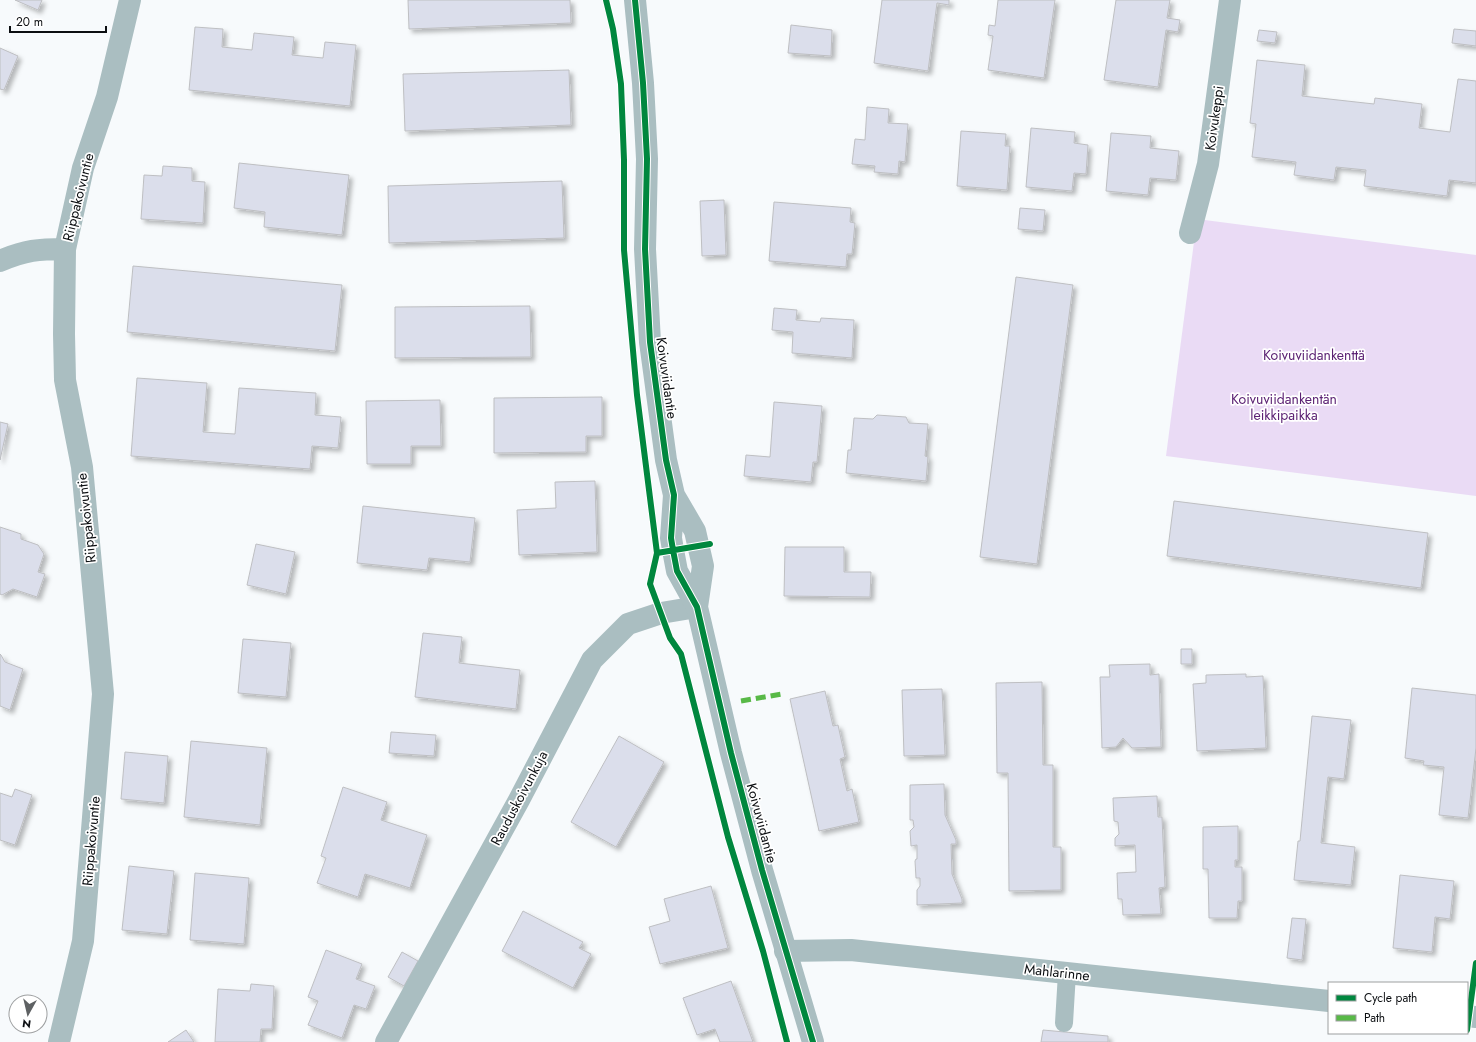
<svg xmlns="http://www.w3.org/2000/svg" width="1476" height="1042" font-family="Jost,sans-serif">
<defs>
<filter id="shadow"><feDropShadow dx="3.5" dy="3.5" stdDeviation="2" flood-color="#0004"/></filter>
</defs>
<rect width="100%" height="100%" fill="#f7fafc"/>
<path fill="#eadbf5" d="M 1197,219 L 1476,255 L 1476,496 L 1166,456 Z"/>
<path fill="#dbdeeb" stroke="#bebfc2" filter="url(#shadow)" d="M 15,0 L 42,0 L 38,10 Z
M 408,0 L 570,0 L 571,23 L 409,29 Z
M 882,0 L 949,0 L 949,5 L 937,3 L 928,71 L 874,63 Z
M 998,0 L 1055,0 L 1044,78 L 988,70 L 993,36 L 988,35 L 989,25 L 995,26 Z
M 1116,0 L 1170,0 L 1167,18 L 1180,20 L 1178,32 L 1166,30 L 1158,87 L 1104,80 Z
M 791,25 L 832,30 L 831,56 L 788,53 Z
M 195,27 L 223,29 L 222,47 L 252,50 L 254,33 L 294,37 L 292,55 L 323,58 L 325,42 L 356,45 L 350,106 L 189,90 Z
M 1454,29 L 1476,31 L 1476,46 L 1452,43 Z
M 1259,30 L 1277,32 L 1275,43 L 1257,41 Z
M 0,48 L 18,56 L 4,90 L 0,89 Z
M 1257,60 L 1305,65 L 1302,96 L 1374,104 L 1375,98 L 1422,104 L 1419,128 L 1450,132 L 1458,79 L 1476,81 L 1476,183 L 1449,180 L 1447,196 L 1364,186 L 1366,170 L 1336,167 L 1334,180 L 1294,175 L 1296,162 L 1252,157 L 1256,124 L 1250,123 Z
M 569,70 L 571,125 L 405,131 L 403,74 Z
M 867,107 L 889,109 L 888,123 L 908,124 L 905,162 L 899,161 L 898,174 L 874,172 L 875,166 L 852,164 L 855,139 L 865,140 Z
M 1031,128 L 1075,132 L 1074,143 L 1088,145 L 1086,174 L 1074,173 L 1072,191 L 1026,187 Z
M 961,131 L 1006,134 L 1005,146 L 1010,146 L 1007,190 L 957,186 Z
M 1111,133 L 1151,136 L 1150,148 L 1179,151 L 1176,180 L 1150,178 L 1148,195 L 1106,191 Z
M 239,163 L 349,175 L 342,235 L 264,227 L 265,212 L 234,208 Z
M 163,166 L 192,168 L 192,181 L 205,182 L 203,223 L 141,219 L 144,175 L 162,176 Z
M 562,181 L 564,238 L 389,243 L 388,186 Z
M 724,200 L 726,255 L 702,256 L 700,201 Z
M 774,202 L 851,208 L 850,222 L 855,223 L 852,254 L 847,254 L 846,267 L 769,261 Z
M 1020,208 L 1045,210 L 1043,231 L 1018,229 Z
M 133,266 L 342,285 L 335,351 L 127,332 Z
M 1016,277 L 1073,285 L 1037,564 L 980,557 Z
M 530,306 L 531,357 L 395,358 L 395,307 Z
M 774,308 L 797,310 L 796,320 L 820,322 L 821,318 L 854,320 L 852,358 L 792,353 L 793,332 L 772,330 Z
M 137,378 L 207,383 L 203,432 L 235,434 L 239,388 L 316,393 L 315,415 L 341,417 L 338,448 L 312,446 L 310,469 L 131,456 Z
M 602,397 L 602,436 L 586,436 L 586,452 L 494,453 L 494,398 Z
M 440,400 L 441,446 L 411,446 L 411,464 L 367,464 L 366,401 Z
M 774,402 L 822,406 L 817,462 L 813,462 L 811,482 L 744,476 L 746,455 L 770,457 Z
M 877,415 L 906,417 L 909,423 L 928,424 L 925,456 L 928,457 L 926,481 L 846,473 L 848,450 L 851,450 L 854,418 L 873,419 Z
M 0,422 L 8,424 L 0,460 Z
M 595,481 L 597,552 L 519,555 L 517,510 L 556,508 L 555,482 Z
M 1174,501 L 1428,533 L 1421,588 L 1167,556 Z
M 363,506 L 475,518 L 470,562 L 429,558 L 427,570 L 357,563 Z
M 0,527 L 21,534 L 21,539 L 38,545 L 44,554 L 38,572 L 45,574 L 37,597 L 13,589 L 2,595 L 0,594 Z
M 256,544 L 295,552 L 286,594 L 247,585 Z
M 785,547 L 844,547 L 844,572 L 871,572 L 870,597 L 784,596 Z
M 423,633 L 462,637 L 459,663 L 520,670 L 516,709 L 415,697 Z
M 243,639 L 291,643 L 286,697 L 238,693 Z
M 1181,649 L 1192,649 L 1192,664 L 1181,664 Z
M 0,654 L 1,655 L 5,662 L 23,669 L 10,710 L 0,706 Z
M 1150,664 L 1150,675 L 1159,674 L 1161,747 L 1132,748 L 1123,738 L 1116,747 L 1102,748 L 1100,677 L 1110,677 L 1109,665 Z
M 1246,674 L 1246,677 L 1263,676 L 1266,748 L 1197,751 L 1193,684 L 1206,683 L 1206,675 Z
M 1042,682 L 1043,765 L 1053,765 L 1053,847 L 1061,847 L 1061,890 L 1009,891 L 1008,773 L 997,773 L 996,683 Z
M 1412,688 L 1476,695 L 1476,748 L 1468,818 L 1439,815 L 1444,767 L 1423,765 L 1424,761 L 1405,758 Z
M 942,689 L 945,755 L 904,756 L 902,690 Z
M 825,691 L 833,726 L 838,725 L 845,757 L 840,759 L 847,791 L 852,789 L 859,822 L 819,831 L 790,699 Z
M 1312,716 L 1351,720 L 1344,779 L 1328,777 L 1321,843 L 1355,847 L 1351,885 L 1294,880 L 1298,841 L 1300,841 Z
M 391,732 L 436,735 L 434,756 L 389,753 Z
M 619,736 L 664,762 L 616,847 L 571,822 Z
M 191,741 L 267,748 L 260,825 L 184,817 Z
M 125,752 L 168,756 L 164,803 L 121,799 Z
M 944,784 L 945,815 L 956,840 L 956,844 L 951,844 L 952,874 L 962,899 L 962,903 L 917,905 L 917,890 L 920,886 L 920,878 L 916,878 L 915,861 L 916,859 L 917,859 L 917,845 L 911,846 L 910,831 L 914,827 L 913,820 L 910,820 L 910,785 Z
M 343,787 L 387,802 L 381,820 L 427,835 L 410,888 L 365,874 L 358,897 L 317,883 L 326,858 L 321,856 Z
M 15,789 L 32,795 L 15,845 L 0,840 L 0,793 L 12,797 Z
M 1157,796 L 1158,817 L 1162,817 L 1165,887 L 1159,888 L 1161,914 L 1123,915 L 1122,899 L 1118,899 L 1117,873 L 1136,872 L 1135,845 L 1115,846 L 1115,838 L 1119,834 L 1118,822 L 1114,821 L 1113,798 Z
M 1238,826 L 1238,860 L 1235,860 L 1235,867 L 1242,867 L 1242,901 L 1238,901 L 1237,918 L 1209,918 L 1208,869 L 1203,869 L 1203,827 Z
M 129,866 L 174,871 L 167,934 L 122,930 Z
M 195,873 L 249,878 L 244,944 L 190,940 Z
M 1400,875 L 1454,881 L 1450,919 L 1435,917 L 1432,952 L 1393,948 Z
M 711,886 L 728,948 L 660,964 L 649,927 L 670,921 L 664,899 Z
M 523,911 L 583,942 L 579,948 L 591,954 L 573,988 L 502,951 Z
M 1292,918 L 1306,919 L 1302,960 L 1287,958 Z
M 326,950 L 362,964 L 356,979 L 375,986 L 366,1009 L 354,1005 L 342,1038 L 308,1025 L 318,1001 L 308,997 Z
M 402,952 L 418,961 L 404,986 L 388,977 Z
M 731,981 L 753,1042 L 720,1042 L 715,1029 L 697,1035 L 683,998 Z
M 251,984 L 274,986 L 272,1029 L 261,1029 L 260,1042 L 215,1042 L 218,989 L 250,991 Z
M 186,1030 L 194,1042 L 168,1042 Z
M 1043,1030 L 1108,1036 L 1108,1042 L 1041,1042 Z"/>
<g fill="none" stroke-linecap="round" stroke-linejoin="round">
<path stroke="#aabec1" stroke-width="18" d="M 1064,1023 L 1067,973"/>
<path stroke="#aabec1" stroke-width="22" d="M 1190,233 L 1208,164 L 1230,0
M 0,261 C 25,250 39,249 65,249
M 785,951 L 851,950 L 1329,1001
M 1467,1016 L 1476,1017
M 59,1042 L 83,941 L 103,694 L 82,467 L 65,380 L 64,334 L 65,249 L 83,168 L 107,97 L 130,0
M 386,1042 L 519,800 L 592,660 L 628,624 L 661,613 L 697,607"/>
<path stroke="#aabec1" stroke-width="22" d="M 635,0 L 643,83 L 647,159 L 645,249 L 650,342 L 666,460 L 674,495 L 671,538 L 673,550 L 677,571 L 697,607 L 731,753 L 762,870 L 813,1042
M 674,495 L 695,531 L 703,566 L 697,607"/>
<path stroke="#58b947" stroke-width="5" stroke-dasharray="10 5" stroke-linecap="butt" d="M 741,701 L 782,694"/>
<g stroke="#fff" stroke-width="8">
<path id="cycleway" d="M 606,0 L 613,29 L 621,84 L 624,160 L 624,250 L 637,395 L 657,553 L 650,584 L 670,638 L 681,654 L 728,837 L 763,951 L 787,1042
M 635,0 L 643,83 L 647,159 L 645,249 L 650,342 L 666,460 L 674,495 L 671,538 L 673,550 L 677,571 L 697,607 L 731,753 L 762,870 L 813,1042
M 657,553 L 710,544
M 1467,1030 L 1476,963"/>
</g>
<use href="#cycleway" stroke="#00873e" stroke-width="6"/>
</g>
<g text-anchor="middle" stroke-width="3.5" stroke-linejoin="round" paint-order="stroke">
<g font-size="14" fill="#0b0e11" stroke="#fff">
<text transform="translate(1214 118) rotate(-82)" y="5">Koivukeppi</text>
<text transform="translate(78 197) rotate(-76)" y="5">Riippakoivuntie</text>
<text transform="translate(667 378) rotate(82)" y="5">Koivuviidantie</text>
<text transform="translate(86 518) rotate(-96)" y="5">Riippakoivuntie</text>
<text transform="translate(519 798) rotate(-62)" y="5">Rauduskoivunkuja</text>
<text transform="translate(762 823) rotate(75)" y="5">Koivuviidantie</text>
<text transform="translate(91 841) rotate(-85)" y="5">Riippakoivuntie</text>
<text transform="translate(1057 972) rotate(6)" y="5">Mahlarinne</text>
</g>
<g font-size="14" fill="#5b2173" stroke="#fff">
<text x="1314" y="360">Koivuviidankenttä</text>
<text x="1284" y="404">Koivuviidankentän<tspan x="1284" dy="16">leikkipaikka</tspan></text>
</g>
</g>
<rect x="1328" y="982" width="140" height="52" fill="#ffffff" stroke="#9d9fa0"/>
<rect x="1336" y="995" width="20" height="6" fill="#00873e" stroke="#9d9fa0"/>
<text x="1364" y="1002" font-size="12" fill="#0b0e11">Cycle path</text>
<rect x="1336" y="1015" width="20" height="6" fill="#58b947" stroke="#9d9fa0"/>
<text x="1364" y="1022" font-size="12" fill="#0b0e11">Path</text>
<g transform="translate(28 1014) rotate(188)"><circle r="19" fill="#ffffff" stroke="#9d9fa0"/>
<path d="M0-3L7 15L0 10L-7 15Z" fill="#5e6163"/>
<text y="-6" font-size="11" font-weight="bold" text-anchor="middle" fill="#0b0e11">N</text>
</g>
<path d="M10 26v6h96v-6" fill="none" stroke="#0b0e11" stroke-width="2"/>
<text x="16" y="26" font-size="12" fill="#0b0e11" stroke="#ffffff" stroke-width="3" paint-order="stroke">20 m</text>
</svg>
